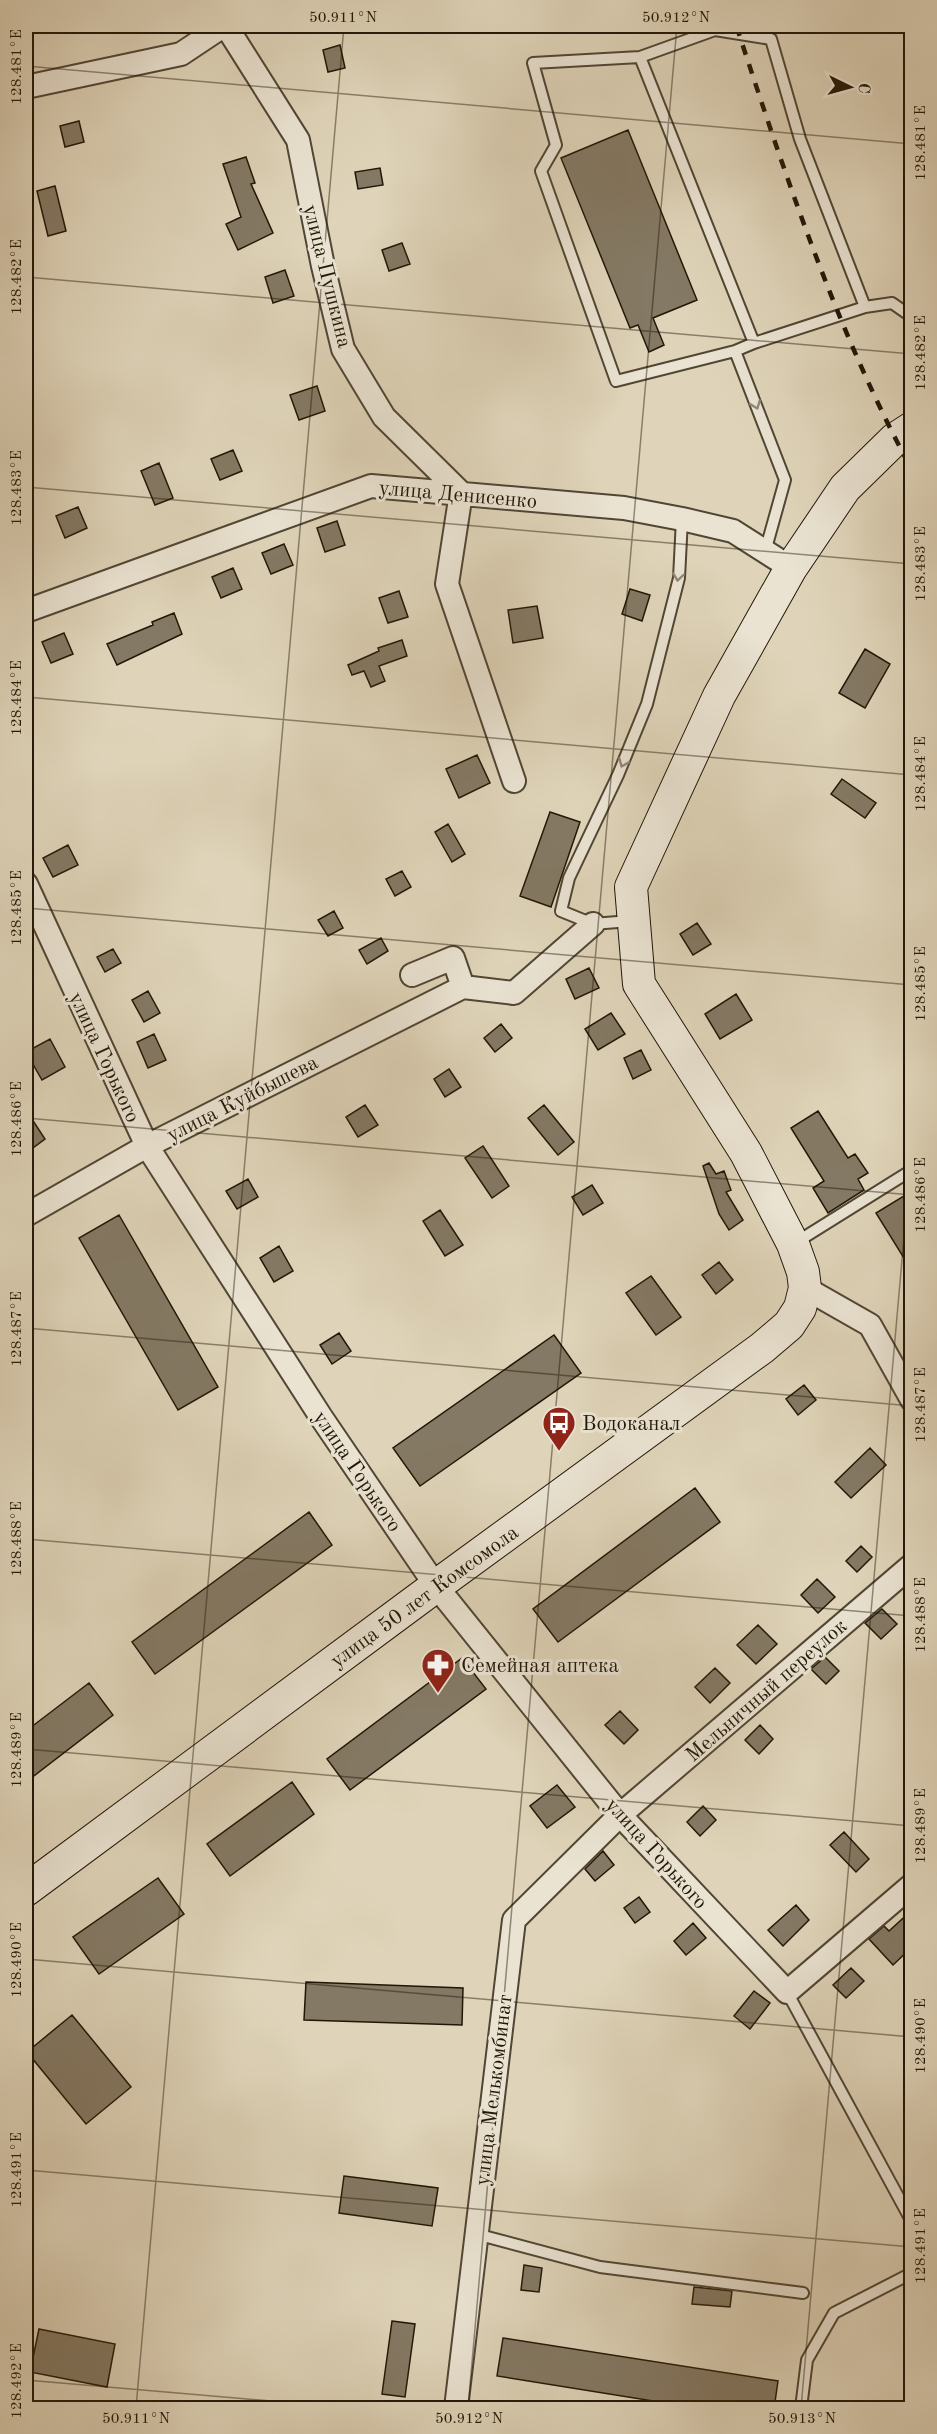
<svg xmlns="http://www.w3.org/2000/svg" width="937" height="2434" font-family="'Old Standard TT',serif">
<rect width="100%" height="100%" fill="#dfd4b9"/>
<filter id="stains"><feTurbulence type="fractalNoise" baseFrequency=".00333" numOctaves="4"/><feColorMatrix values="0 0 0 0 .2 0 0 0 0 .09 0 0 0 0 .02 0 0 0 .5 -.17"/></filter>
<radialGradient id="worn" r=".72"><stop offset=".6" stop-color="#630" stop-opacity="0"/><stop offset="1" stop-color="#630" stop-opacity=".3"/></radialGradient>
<path fill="#847964" stroke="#221707" stroke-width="1.5" d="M 340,45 L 345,68 L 328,72 L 323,50 Z
M 79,121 L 84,142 L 65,147 L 60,126 Z
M 628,130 L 697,300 L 653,318 L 664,345 L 649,352 L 638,325 L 630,328 L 561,158 Z
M 246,157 L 255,183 L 251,184 L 273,233 L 238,250 L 226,224 L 241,217 L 223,164 Z
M 380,168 L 383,185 L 358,189 L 355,172 Z
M 55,186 L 66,231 L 48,236 L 37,191 Z
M 402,243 L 410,264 L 389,271 L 382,250 Z
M 285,270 L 294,296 L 273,303 L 265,277 Z
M 317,386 L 325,411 L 299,420 L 290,395 Z
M 233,450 L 242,471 L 220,480 L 211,459 Z
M 159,463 L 173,498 L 155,505 L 141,471 Z
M 78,507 L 87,528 L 65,538 L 56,516 Z
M 337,521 L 345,545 L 325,552 L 317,528 Z
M 284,544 L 293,565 L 271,574 L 262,553 Z
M 233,568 L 242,589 L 221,598 L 212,577 Z
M 630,589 L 650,595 L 642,621 L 622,614 Z
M 399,591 L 408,617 L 388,623 L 379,598 Z
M 537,606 L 543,638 L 513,643 L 508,610 Z
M 174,613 L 182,634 L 117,665 L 107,644 L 153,625 L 152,622 Z
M 64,633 L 73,654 L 51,663 L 42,642 Z
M 402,640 L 407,656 L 379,666 L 385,681 L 371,687 L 364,671 L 352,675 L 348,665 L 379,651 L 378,648 Z
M 865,649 L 890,664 L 865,708 L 839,693 Z
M 477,755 L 490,783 L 459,798 L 446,769 Z
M 842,779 L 876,803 L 865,818 L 831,794 Z
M 550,812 L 580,822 L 551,907 L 520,896 Z
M 448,824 L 465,854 L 452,862 L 435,832 Z
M 68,845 L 78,865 L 53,877 L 43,858 Z
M 402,871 L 411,887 L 395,896 L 386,879 Z
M 334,911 L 343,928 L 328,936 L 318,920 Z
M 697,923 L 711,944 L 693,955 L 680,934 Z
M 381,938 L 388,951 L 367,964 L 359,950 Z
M 113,949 L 121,963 L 105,972 L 97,957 Z
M 589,968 L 599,988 L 575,999 L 566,979 Z
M 148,991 L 160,1013 L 144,1022 L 132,1000 Z
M 736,994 L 752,1020 L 720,1039 L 705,1014 Z
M 611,1013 L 625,1034 L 598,1050 L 585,1029 Z
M 501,1024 L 512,1038 L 495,1052 L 484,1038 Z
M 154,1034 L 166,1060 L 148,1068 L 137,1042 Z
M 50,1039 L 65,1067 L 42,1080 L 26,1052 Z
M 641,1050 L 651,1070 L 633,1079 L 624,1058 Z
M 449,1069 L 461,1087 L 445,1097 L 434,1079 Z
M 365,1105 L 378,1125 L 358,1137 L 346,1117 Z
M 544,1105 L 574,1142 L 558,1155 L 528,1118 Z
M 26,1110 L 45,1139 L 26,1153 Z
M 818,1111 L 848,1158 L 855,1154 L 868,1173 L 858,1179 L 864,1190 L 828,1213 L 813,1188 L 824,1181 L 791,1128 Z
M 483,1146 L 509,1186 L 492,1198 L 465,1158 Z
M 709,1163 L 716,1174 L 724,1171 L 731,1190 L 726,1192 L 743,1220 L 729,1230 L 719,1214 L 703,1166 Z
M 248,1179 L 258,1197 L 237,1209 L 226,1191 Z
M 592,1185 L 603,1203 L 583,1215 L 572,1197 Z
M 912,1191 L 912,1271 L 876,1213 Z
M 440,1210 L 463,1245 L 445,1256 L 423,1221 Z
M 119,1215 L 218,1387 L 178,1410 L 79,1238 Z
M 279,1246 L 293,1271 L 274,1282 L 260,1258 Z
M 719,1262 L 733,1280 L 716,1294 L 702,1275 Z
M 651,1276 L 681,1317 L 656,1335 L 626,1293 Z
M 339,1333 L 351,1351 L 332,1364 L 320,1345 Z
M 554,1335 L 581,1373 L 420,1486 L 393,1448 Z
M 804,1385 L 816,1400 L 798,1415 L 786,1399 Z
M 870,1448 L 886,1465 L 851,1498 L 835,1482 Z
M 695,1488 L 720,1522 L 558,1642 L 533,1609 Z
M 309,1512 L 332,1545 L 155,1674 L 132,1642 Z
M 861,1546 L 872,1557 L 857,1572 L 846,1561 Z
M 817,1579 L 835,1597 L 818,1613 L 801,1595 Z
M 882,1609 L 897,1624 L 881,1639 L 865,1623 Z
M 758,1625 L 777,1644 L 756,1664 L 737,1645 Z
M 825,1657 L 839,1671 L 826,1684 L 811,1669 Z
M 462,1658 L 486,1689 L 350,1790 L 327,1759 Z
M 715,1668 L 730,1683 L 710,1703 L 695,1687 Z
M 89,1683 L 113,1715 L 26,1782 L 26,1731 Z
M 620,1711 L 638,1730 L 624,1744 L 605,1725 Z
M 760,1725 L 773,1739 L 759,1754 L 745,1740 Z
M 292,1782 L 314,1814 L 230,1876 L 207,1844 Z
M 557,1785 L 575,1807 L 547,1828 L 530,1806 Z
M 703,1806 L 716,1820 L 700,1836 L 687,1822 Z
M 844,1832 L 869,1859 L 856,1872 L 830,1845 Z
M 603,1851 L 614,1865 L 595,1881 L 585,1869 Z
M 158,1878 L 184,1914 L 99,1974 L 73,1937 Z
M 639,1897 L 650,1912 L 635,1923 L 624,1908 Z
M 796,1905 L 809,1920 L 783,1946 L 768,1930 Z
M 912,1910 L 912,1947 L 893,1965 L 869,1939 L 884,1926 L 889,1931 Z
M 693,1923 L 706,1938 L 686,1955 L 674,1941 Z
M 851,1968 L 864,1981 L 846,1998 L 833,1985 Z
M 306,1982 L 463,1988 L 462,2025 L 304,2020 Z
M 754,1991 L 770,2003 L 750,2029 L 734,2016 Z
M 72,2015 L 131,2087 L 86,2124 L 27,2052 Z
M 344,2176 L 438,2188 L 432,2226 L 339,2213 Z
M 524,2265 L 542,2268 L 539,2292 L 521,2290 Z
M 694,2287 L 732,2291 L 730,2307 L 692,2304 Z
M 392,2321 L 415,2324 L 405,2397 L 382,2394 Z
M 39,2329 L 115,2344 L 107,2387 L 30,2372 Z
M 503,2338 L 778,2381 L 774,2409 L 703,2409 L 497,2376 Z"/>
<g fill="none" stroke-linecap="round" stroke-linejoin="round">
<g stroke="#514634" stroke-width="14">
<path id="lane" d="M 640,57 L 754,343 L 735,351 L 616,381 L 541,171 L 556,145 L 533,63 Z
M 640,57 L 715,30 L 771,39 L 800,139 L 865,307 L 892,303 L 912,317
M 754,343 L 865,307
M 735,351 L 785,480 L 765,552
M 630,921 L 593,924 L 561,911 L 569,878 L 618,775 L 647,704 L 679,578 L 682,519
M 795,1243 L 912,1170
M 787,1992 L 912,2222
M 476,2234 L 600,2267 L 803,2293
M 801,2408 L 807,2360 L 834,2313 L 910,2274 L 912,2268"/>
</g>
<g stroke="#514634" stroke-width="26">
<path id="street" d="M 226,26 L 298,140 L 323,266 L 343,349 L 384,417 L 461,493 L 447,584 L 514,781
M 26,87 L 181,54 L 223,26
M 26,611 L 371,486 L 624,508 L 682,519 L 733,531 L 791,568
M 26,884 L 147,1146 L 321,1417 L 436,1586 L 620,1815 L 787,1992 L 912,1885
M 412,975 L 453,958 L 463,987 L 514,993 L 593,924
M 26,1215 L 147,1146 L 463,987
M 805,1288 L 870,1325 L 912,1400
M 456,2408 L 514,1920 L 620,1815 L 912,1565"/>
</g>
<g stroke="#221707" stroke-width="34">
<path id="secondary" d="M 26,1890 L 436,1586 L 762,1348 L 789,1325 L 800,1308 L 805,1288 L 803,1272 L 793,1244 L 746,1153 L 639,984 L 631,887 L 719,696 L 791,568 L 845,488 L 895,439 L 912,428"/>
</g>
<use href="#lane" stroke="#eae3d2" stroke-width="10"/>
<use href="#street" stroke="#eae3d2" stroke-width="22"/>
<use href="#secondary" stroke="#eae3d2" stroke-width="32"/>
<path stroke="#221707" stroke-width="4.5" stroke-dasharray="10 10" stroke-linecap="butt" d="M 739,26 L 739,34 C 787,180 838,334 912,470"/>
</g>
<defs><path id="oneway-chevron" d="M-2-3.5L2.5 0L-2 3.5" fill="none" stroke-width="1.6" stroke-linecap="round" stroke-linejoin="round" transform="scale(1.5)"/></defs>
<g stroke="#908777">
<use href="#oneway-chevron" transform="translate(756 405) rotate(69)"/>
<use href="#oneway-chevron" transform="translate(678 577) rotate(98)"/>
<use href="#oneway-chevron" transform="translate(623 763) rotate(113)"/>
</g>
<path fill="none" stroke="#221707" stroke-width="1.5" stroke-opacity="0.45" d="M 26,66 L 912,144M 26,277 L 912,354M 26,487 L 912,564M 26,697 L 912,775M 26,908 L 912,985M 26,1118 L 912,1195M 26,1328 L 912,1406M 26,1539 L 912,1616M 26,1749 L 912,1826M 26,1959 L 912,2037M 26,2170 L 912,2247M 26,2380 L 352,2408M 136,2408 L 344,26M 468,2408 L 677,26M 801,2408 L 912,1146"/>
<defs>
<g id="bus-pin" transform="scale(1.725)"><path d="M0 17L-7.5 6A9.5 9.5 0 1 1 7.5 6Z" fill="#8f2418" stroke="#eae3d2"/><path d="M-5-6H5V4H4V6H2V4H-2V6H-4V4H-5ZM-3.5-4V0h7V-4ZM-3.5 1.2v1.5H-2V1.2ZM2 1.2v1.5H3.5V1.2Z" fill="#fff"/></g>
<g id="pharmacy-pin" transform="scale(1.725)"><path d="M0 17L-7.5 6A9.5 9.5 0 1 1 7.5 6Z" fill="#8f2418" stroke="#eae3d2"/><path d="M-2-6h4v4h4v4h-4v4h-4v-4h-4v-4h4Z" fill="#fff"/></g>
</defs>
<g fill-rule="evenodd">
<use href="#bus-pin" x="559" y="1423"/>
<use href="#pharmacy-pin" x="438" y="1665"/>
</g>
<g text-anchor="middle" stroke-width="6" stroke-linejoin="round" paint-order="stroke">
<g font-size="21" fill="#221707" stroke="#eae3d2">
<text transform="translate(328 276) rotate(76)" y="7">улица Пушкина</text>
<text transform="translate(458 494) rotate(5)" y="7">улица Денисенко</text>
<text transform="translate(105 1057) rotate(65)" y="7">улица Горького</text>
<text transform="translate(242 1098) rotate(-27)" y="7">улица Куйбышева</text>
<text transform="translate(358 1471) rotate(56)" y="7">улица Горького</text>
<text transform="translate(424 1596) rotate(-36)" y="7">улица 50 лет Комсомола</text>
<text transform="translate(766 1690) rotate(-41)" y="7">Мельничный переулок</text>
<text transform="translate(657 1853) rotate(48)" y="7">улица Горького</text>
<text transform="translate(493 2090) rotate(-83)" y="7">улица Мелькомбинат</text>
</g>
<g font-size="21" fill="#221707" stroke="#eae3d2" text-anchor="start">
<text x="582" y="1430">Водоканал</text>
<text x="461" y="1672">Семейная аптека</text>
</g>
</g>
<rect width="937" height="2434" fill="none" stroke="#dfd4b9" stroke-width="66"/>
<g transform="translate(850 87) rotate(95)" stroke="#eae3d2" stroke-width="4.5" paint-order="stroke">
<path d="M0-4.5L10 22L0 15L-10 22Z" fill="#221707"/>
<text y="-9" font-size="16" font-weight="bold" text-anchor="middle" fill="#221707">С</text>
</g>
<rect x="33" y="33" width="871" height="2368" fill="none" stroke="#221707" stroke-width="2"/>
<g font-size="15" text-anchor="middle" fill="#221707">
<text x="343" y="22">50.911°N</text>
<text x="676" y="22">50.912°N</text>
<text transform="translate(16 67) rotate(-90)" y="5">128.481°E</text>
<text transform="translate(920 143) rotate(-90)" y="5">128.481°E</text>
<text transform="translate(16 277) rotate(-90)" y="5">128.482°E</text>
<text transform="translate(920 353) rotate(-90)" y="5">128.482°E</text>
<text transform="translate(16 488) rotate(-90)" y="5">128.483°E</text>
<text transform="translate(920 564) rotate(-90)" y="5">128.483°E</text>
<text transform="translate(16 698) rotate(-90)" y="5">128.484°E</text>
<text transform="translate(920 774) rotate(-90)" y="5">128.484°E</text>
<text transform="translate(16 908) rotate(-90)" y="5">128.485°E</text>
<text transform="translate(920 984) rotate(-90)" y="5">128.485°E</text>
<text transform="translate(16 1119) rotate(-90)" y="5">128.486°E</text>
<text transform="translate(920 1195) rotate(-90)" y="5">128.486°E</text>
<text transform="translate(16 1329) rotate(-90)" y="5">128.487°E</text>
<text transform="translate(920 1405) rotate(-90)" y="5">128.487°E</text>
<text transform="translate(16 1539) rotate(-90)" y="5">128.488°E</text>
<text transform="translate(920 1615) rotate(-90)" y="5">128.488°E</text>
<text transform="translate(16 1750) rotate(-90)" y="5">128.489°E</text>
<text transform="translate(920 1826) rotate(-90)" y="5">128.489°E</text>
<text transform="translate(16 1960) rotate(-90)" y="5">128.490°E</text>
<text transform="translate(920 2036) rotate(-90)" y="5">128.490°E</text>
<text transform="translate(16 2170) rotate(-90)" y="5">128.491°E</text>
<text transform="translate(920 2246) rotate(-90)" y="5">128.491°E</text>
<text transform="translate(16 2381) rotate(-90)" y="5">128.492°E</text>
<text x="136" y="2423">50.911°N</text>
<text x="469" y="2423">50.912°N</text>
<text x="802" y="2423">50.913°N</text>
</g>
<rect width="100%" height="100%" filter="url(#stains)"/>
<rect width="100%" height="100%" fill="url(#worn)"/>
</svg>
